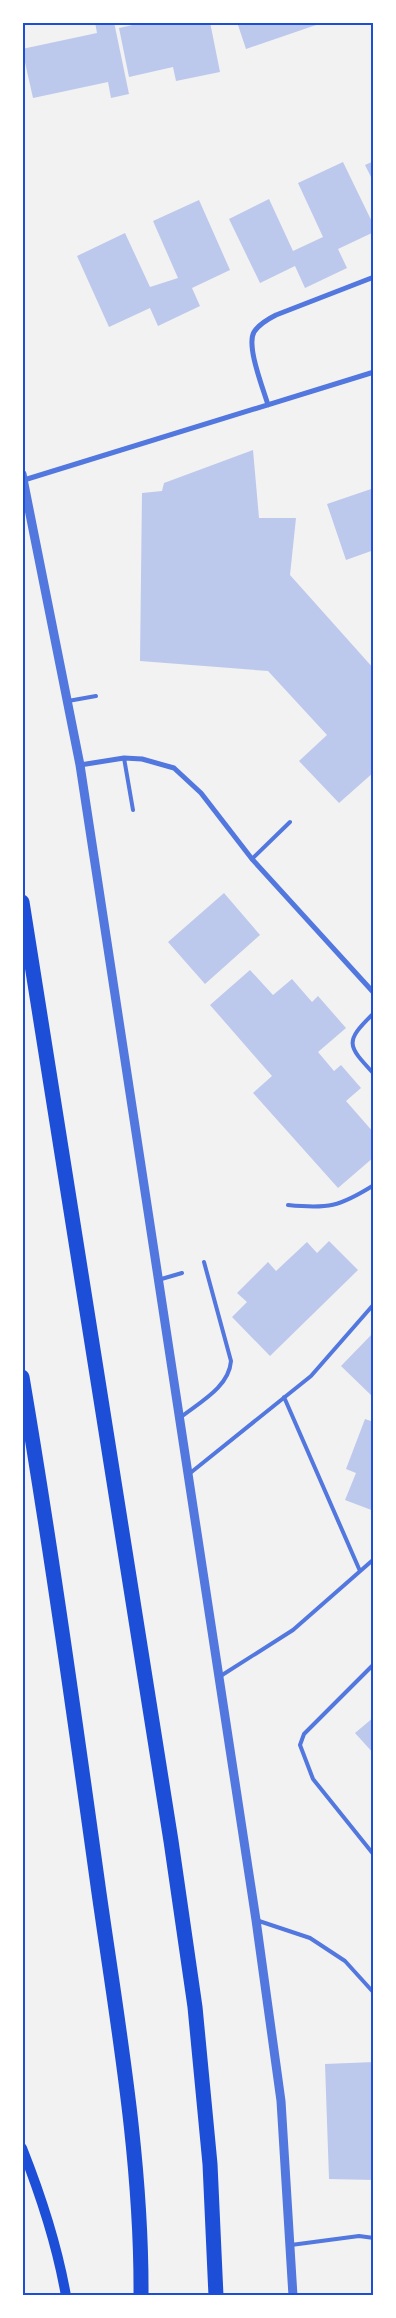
<svg xmlns="http://www.w3.org/2000/svg" width="396" height="2318" font-family="'Nunito Sans',sans-serif">
<rect width="100%" height="100%" fill="#f2f2f2"/>
<path fill="#bdc9ec" d="M 95,22 L 114,22 L 129,94 L 111,98 L 108,82 L 33,98 L 22,49 L 97,33 Z
M 146,22 L 210,22 L 220,72 L 176,81 L 173,67 L 129,77 L 119,28 Z
M 237,22 L 322,22 L 322,23 L 246,49 Z
M 374,161 L 374,183 L 365,165 Z
M 343,162 L 374,226 L 374,232 L 338,249 L 347,268 L 305,288 L 295,266 L 260,283 L 229,219 L 269,199 L 293,251 L 323,237 L 298,183 Z
M 199,200 L 230,270 L 192,288 L 200,306 L 158,326 L 150,308 L 109,327 L 77,256 L 125,233 L 150,287 L 178,278 L 153,221 Z
M 253,450 L 259,518 L 296,518 L 290,575 L 374,669 L 374,772 L 339,803 L 299,761 L 327,735 L 268,671 L 140,661 L 142,493 L 162,491 L 164,483 Z
M 374,488 L 374,550 L 346,560 L 327,504 Z
M 224,893 L 260,935 L 205,984 L 168,942 Z
M 250,970 L 273,995 L 292,979 L 312,1002 L 318,996 L 346,1028 L 318,1052 L 334,1071 L 341,1065 L 361,1088 L 346,1101 L 374,1133 L 374,1157 L 338,1188 L 253,1093 L 272,1076 L 210,1005 Z
M 329,1241 L 358,1270 L 270,1356 L 232,1317 L 247,1302 L 237,1293 L 268,1262 L 276,1271 L 307,1242 L 317,1253 Z
M 374,1332 L 374,1398 L 341,1366 Z
M 365,1419 L 374,1422 L 374,1511 L 345,1500 L 356,1473 L 346,1469 Z
M 374,1717 L 374,1754 L 355,1733 Z
M 374,2062 L 374,2180 L 329,2179 L 325,2064 Z"/>
<g fill="none" stroke-linecap="round" stroke-linejoin="round">
<path stroke="#5277de" stroke-width="4" d="M 68,701 L 96,696
M 124,758 L 133,810
M 252,859 L 290,822
M 374,1013 C 344,1042 347,1045 374,1074
M 288,1205 C 328,1209 339,1207 374,1185
M 158,1280 L 182,1273
M 284,1397 L 360,1571
M 181,1417 C 200,1402 229,1387 231,1361 L 204,1262
M 189,1474 L 311,1376 L 374,1304
M 374,1664 L 304,1734 L 300,1745 L 313,1779 L 374,1855
M 219,1677 L 293,1630 L 374,1559
M 256,1920 L 310,1938 L 345,1961 L 374,1993
M 291,2245 L 359,2236 L 374,2238"/>
<path stroke="#5277de" stroke-width="5" d="M 268,405 C 263,388 246,346 254,332 C 259,324 268,319 276,315 L 374,277
M 24,480 L 374,372
M 80,765 L 124,758 L 142,759 L 174,768 L 201,793 L 252,859 L 374,993"/>
<path stroke="#5277de" stroke-width="9" d="M 22,474 L 80,765 L 256,1920 L 281,2101 L 293,2296"/>
<path stroke="#1d4ed8" stroke-width="10" d="M 22,2148 C 41,2196 57,2244 66,2296"/>
<path stroke="#1d4ed8" stroke-width="15" d="M 22,902 L 171,1841 L 195,2007 L 210,2164 L 216,2296
M 22,1377 C 51,1548 75,1720 99,1893 C 118,2026 142,2161 141,2296"/>
</g>
<rect width="396" height="2318" fill="none" stroke="#ffffff" stroke-width="48"/>
<rect x="24" y="24" width="348" height="2270" fill="none" stroke="#1d4ed8" stroke-width="2"/>
</svg>
